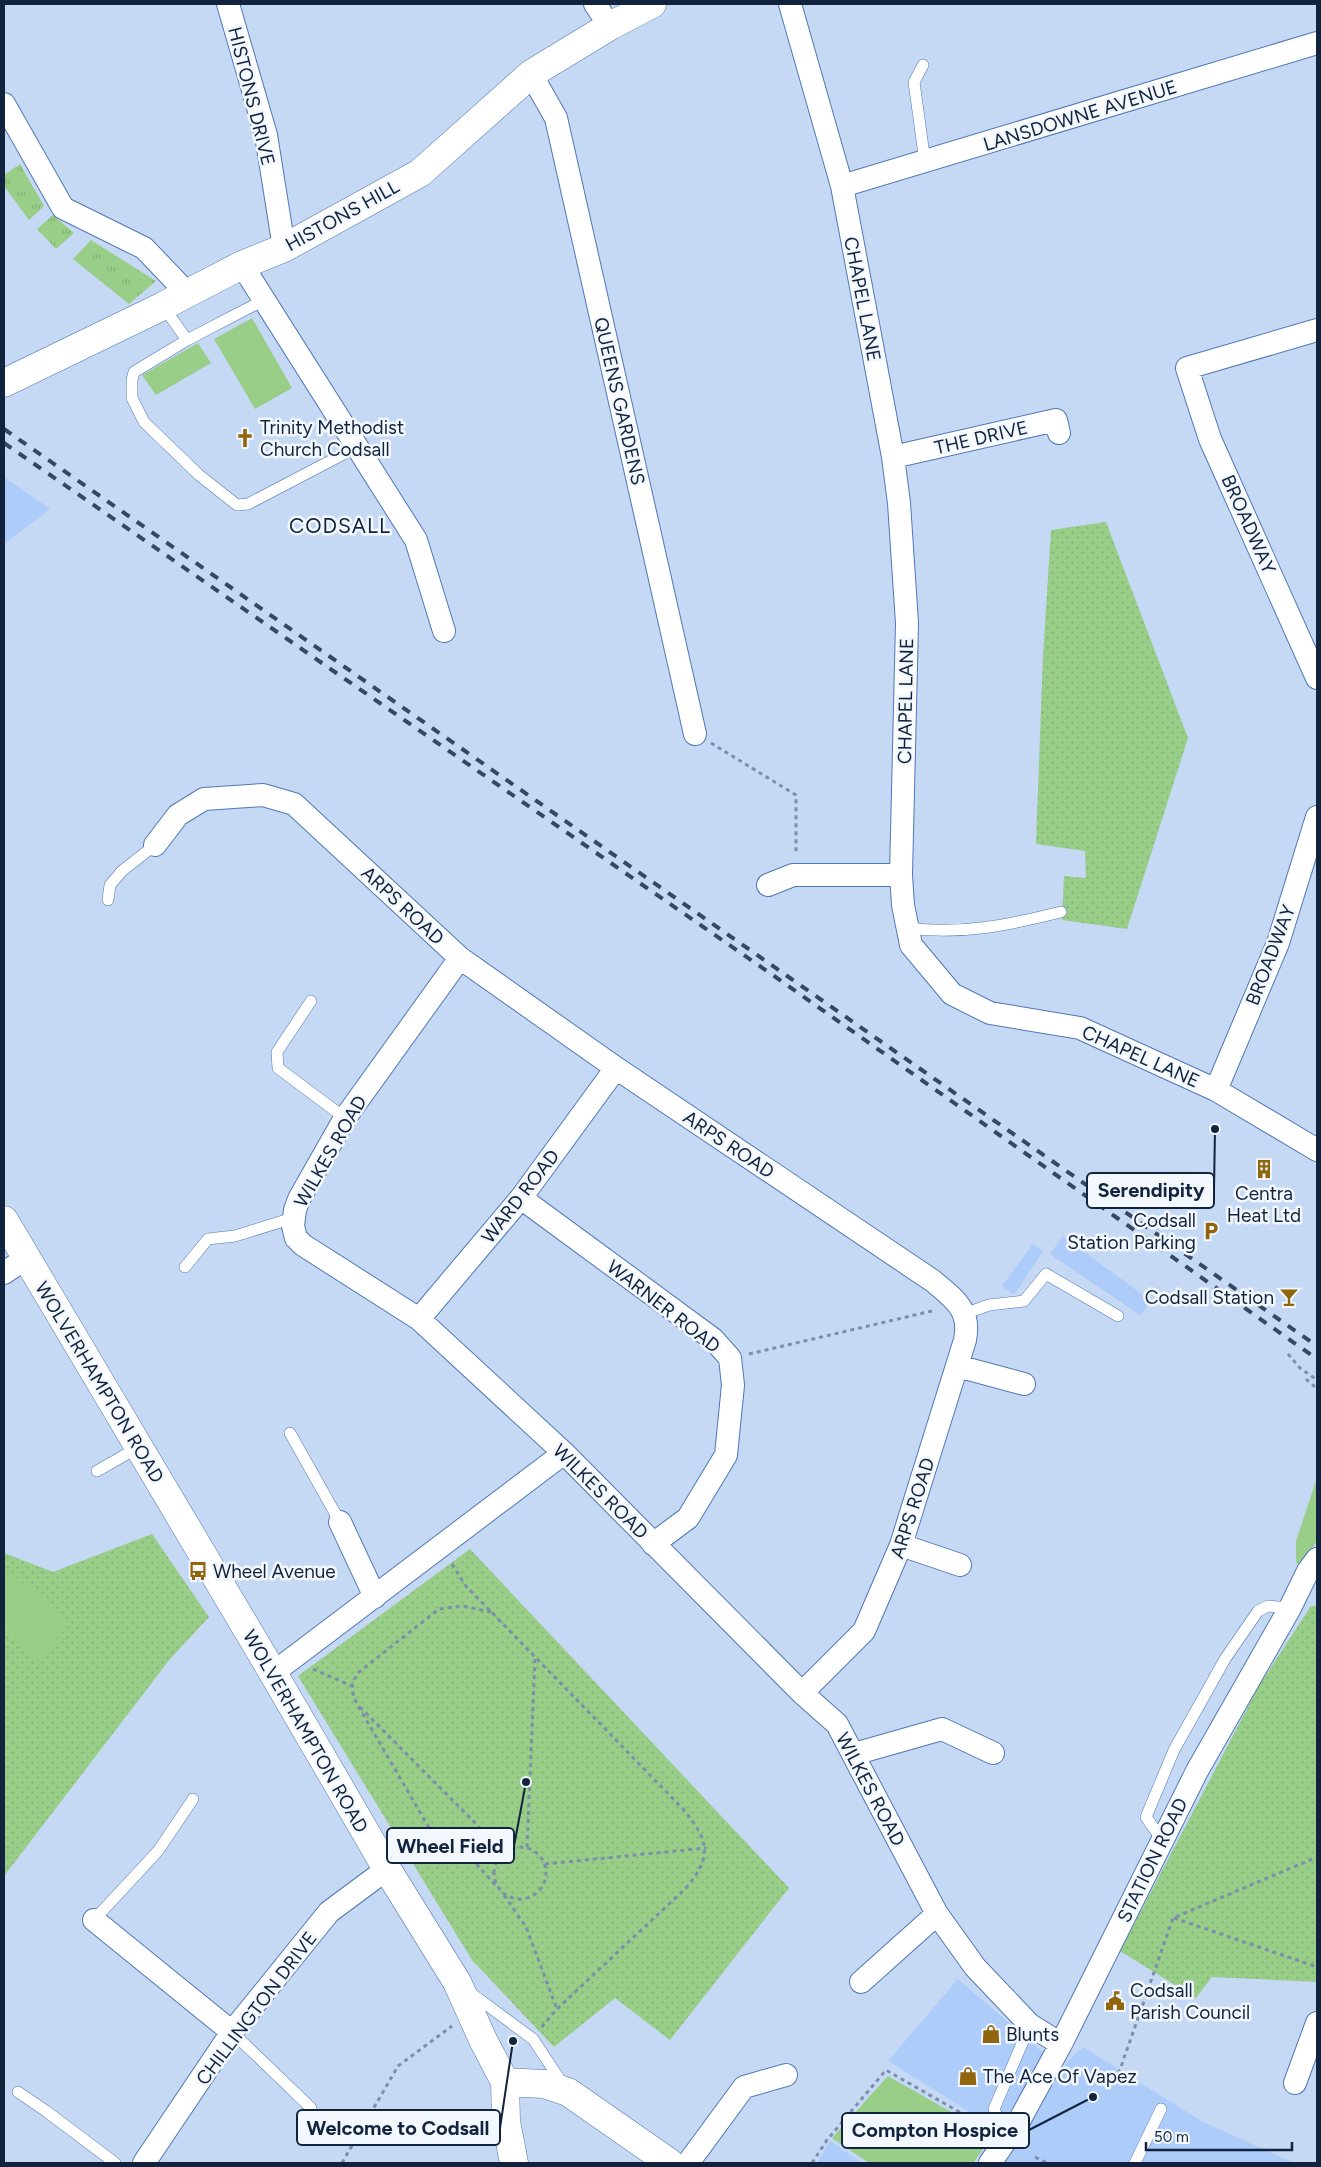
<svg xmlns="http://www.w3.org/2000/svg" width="1321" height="2167" font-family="Figtree,sans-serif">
<defs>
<pattern id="grass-tufts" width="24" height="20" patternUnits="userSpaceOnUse" patternTransform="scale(1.25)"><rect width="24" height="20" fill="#98ce88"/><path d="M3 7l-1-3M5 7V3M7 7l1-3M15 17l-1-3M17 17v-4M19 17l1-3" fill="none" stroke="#82b176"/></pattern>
<pattern id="park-dots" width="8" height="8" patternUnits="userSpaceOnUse" patternTransform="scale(1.25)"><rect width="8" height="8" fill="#98ce88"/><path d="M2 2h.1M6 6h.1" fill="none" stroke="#82b176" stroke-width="1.8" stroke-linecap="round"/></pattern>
</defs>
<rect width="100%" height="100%" fill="#c5d8f4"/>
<path fill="#aeccf9" d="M 4,477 L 50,509 L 4,544 Z
M 1063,1236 L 1151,1301 L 1140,1315 L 1050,1254 Z
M 1033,1244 L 1043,1251 L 1014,1295 L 1002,1286 Z
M 958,1979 L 1061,2068 L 1083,2047 L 1203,2122 L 1294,2163 L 979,2163 L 992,2145 L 968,2127 L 968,2111 L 888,2061 Z
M 830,2141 L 862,2163 L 817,2163 Z"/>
<path fill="url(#grass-tufts)" d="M 20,164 L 44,206 L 29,220 L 4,186 L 4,175 Z
M 53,215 L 74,233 L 56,249 L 37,229 Z
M 91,240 L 156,281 L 129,304 L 73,259 Z"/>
<path fill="url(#park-dots)" d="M 1106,522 L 1188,738 L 1127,929 L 1062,920 L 1064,876 L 1086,878 L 1085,851 L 1036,844 L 1043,656 L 1051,530 Z
M 152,1534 L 209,1617 L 170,1659 L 4,1876 L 4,1553 L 53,1572 Z
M 470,1549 L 789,1888 L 670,2040 L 615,1998 L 554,2047 L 472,1960 L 298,1676 Z
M 1311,1606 L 1317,1606 L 1317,1982 L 1212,1977 L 1196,1998 L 1120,1951 L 1260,1684 Z"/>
<path fill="#98ce88" d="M 252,318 L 292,388 L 255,409 L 214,339 Z
M 198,343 L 211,363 L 156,395 L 142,375 Z
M 1317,1478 L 1317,1541 L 1301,1564 L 1296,1563 L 1296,1541 Z
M 8,1570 L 70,1623 L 39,1660 L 4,1630 L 4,1575 Z
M 888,2076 L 965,2120 L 962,2129 L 986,2145 L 973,2163 L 869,2163 L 832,2138 Z"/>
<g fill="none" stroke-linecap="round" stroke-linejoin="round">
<g stroke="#4f78b7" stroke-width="12">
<path id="lane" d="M 923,65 L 914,82 L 925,162
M 262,301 L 187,340 L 134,372 L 132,380 L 132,398 L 144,422 L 199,475 L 237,505 L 248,504 L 357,447
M 163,306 L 187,340
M 108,900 L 110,885 L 122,871 L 155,845
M 908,928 C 963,935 1008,925 1061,912
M 311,1001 L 277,1052 L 278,1068 L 345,1118
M 185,1267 L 208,1239 L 235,1236 L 293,1218
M 964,1314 L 989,1305 L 1024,1301 L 1046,1274 L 1118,1316
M 290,1433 L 340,1522
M 97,1471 L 139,1447
M 1162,1840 L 1146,1817 L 1174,1750 L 1225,1659 L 1258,1611 L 1268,1606 L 1290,1608
M 94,1920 L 158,1851 L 193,1799
M 468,1991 L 533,2039 L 564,2086
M 232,2032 L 311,2108 L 315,2134
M 18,2092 L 46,2111 L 115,2163
M 1007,2139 L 994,2109 L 1030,2025
M 1135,2163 L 1161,2109"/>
</g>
<g stroke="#4f78b7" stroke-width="24">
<path id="street" d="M 228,4 L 266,135 L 284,248
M 595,4 L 610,26
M 790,4 L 842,186 L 893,457 L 899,503 L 907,623 L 901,875 L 903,905 L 911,945 L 952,994 L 990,1013 L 1080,1028 L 1216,1090 L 1317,1150
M 531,74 L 556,118 L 695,734
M 4,104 L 63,208 L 144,248 L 188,294
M 842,186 L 1317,43
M 242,265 L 416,540 L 444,631
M 1317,330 L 1187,368 L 1210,439 L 1317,678
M 893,457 L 1056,420 L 1059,433
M 155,845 L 178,815 L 204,799 L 263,795 L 294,804 L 460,958 L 616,1068 L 933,1281 C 954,1299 971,1309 965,1340 L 901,1545 L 864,1631 L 802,1693
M 768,885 L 793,875 L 901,875
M 460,958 L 345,1118 L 299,1199 L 295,1210 L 293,1226 L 296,1238 L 303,1245 L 419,1319 L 564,1453 L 802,1693 L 837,1724 L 937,1914 L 975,1967 L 1030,2025 L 1061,2044
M 1216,1090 L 1278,943 L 1317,817
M 521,1198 L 713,1339 L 730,1358 L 733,1385 L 726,1455 L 688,1518 L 653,1544
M 4,1273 L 26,1258
M 419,1319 L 521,1198 L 616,1068
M 957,1366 L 1024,1384
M 340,1522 L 375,1597
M 901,1545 L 960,1565
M 273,1673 L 564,1453
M 854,1754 L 942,1729 L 993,1753
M 94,1920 L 232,2032
M 861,1982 L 937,1914
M 1295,2083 L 1317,2023
M 144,2163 L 232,2032 L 329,1912 L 387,1869
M 688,2163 L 744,2087 L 786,2075
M 990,2163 L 1018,2123 L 1061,2044 L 1197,1771 L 1290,1608 L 1308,1571 L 1317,1559"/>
</g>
<g stroke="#4f78b7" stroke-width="29">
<path id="secondary" d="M 4,383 L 163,306 L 242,265 L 284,248 L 420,173 L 531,74 L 610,26 L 652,4
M 4,1220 L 273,1673 L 387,1869 L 457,1982 L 483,2040 L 505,2082 L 506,2121 L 514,2163
M 505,2082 L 544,2084 L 568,2092 L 670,2163"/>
</g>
<path stroke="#7d8fab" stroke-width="3" stroke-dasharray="4 4" stroke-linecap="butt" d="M 711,743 L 796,795 L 796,854
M 749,1354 L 936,1310
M 1288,1354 L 1300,1368 L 1317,1380
M 1306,1379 L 1315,1387 L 1317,1384
M 452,1564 L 465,1585 L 683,1809 C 709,1841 713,1856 686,1888 L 557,2009 L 541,2028
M 491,1612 L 462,1606 L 439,1609 L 359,1672 C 350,1684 351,1691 357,1704 L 428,1826 L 434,1833 L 472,1859 L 497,1887
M 313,1669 L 352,1686
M 360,1707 L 504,1852
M494 1873a26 26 0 1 1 52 0a26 26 0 1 1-52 0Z
M 527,1847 L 535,1658
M 545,1864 L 706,1848
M 504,1895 L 526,1927 L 557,2009
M 1174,1918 L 1317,1967
M 1116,2081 L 1173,1918 L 1317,1857
M 1035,2157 L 1047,2163
M 342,2163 L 398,2066 L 452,2026
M 812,2163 L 827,2140 L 886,2070 L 968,2117 L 981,2113"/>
<use href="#lane" stroke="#fff" stroke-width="11"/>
<use href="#street" stroke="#fff" stroke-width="22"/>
<use href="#secondary" stroke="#fff" stroke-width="28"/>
<path stroke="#364762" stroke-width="4" stroke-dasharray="9 9" stroke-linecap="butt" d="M 4,429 L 1317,1346
M 4,443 L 777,978 L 1317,1359"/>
</g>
<defs>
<g id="church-bare" transform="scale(1.5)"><path d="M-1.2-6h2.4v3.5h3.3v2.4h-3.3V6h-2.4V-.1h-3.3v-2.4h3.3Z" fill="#90650d" stroke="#f3f8ff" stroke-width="2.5" paint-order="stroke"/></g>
<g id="building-bare" transform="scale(1.5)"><path d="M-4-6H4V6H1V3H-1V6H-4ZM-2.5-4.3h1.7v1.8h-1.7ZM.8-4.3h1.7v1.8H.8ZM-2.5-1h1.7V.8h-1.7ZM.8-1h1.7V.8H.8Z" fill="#90650d" stroke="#f3f8ff" stroke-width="2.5" paint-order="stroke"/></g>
<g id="parking-bare" transform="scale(1.5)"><path d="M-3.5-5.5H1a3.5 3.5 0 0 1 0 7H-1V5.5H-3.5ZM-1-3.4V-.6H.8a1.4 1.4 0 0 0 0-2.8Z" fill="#90650d" stroke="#f3f8ff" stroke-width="2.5" paint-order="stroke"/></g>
<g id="bar-bare" transform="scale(1.5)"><path d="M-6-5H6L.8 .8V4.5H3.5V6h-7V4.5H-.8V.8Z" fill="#90650d" stroke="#f3f8ff" stroke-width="2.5" paint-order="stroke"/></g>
<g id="bus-bare" transform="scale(1.5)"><path d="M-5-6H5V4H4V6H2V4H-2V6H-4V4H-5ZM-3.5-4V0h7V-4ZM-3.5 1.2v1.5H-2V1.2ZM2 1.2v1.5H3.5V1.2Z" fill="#90650d" stroke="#f3f8ff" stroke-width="2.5" paint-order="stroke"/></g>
<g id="civic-bare" transform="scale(1.5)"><path d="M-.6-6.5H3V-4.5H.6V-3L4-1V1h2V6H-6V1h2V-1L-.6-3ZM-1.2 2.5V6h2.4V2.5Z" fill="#90650d" stroke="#f3f8ff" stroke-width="2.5" paint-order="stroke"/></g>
<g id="shop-bare" transform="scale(1.5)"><path d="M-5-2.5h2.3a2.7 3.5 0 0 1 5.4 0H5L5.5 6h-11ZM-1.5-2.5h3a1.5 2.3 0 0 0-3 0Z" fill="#90650d" stroke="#f3f8ff" stroke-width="2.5" paint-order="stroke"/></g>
</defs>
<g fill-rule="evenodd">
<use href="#church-bare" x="245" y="438"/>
<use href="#building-bare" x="1264" y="1169"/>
<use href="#parking-bare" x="1211" y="1231"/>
<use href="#bar-bare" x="1289" y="1297"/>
<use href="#bus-bare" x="198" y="1571"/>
<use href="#civic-bare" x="1115" y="2001"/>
<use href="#shop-bare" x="991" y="2034"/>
<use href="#shop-bare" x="968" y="2076"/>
</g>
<g text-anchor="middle" stroke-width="5" stroke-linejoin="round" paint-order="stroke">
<g font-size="19" fill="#12233d" stroke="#f3f8ff">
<text transform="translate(252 96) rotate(76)" y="7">HISTONS DRIVE</text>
<text transform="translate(1080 115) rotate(-17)" y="7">LANSDOWNE AVENUE</text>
<text transform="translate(342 215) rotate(-29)" y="7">HISTONS HILL</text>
<text transform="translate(863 299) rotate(79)" y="7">CHAPEL LANE</text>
<text transform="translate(620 401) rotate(77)" y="7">QUEENS GARDENS</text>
<text transform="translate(981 437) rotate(-13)" y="7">THE DRIVE</text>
<text transform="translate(1249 524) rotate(66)" y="7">BROADWAY</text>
<text transform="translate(905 701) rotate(-89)" y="7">CHAPEL LANE</text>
<text transform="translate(403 905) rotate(43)" y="7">ARPS ROAD</text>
<text transform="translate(1270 955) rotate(-69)" y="7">BROADWAY</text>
<text transform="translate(1141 1056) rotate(24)" y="7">CHAPEL LANE</text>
<text transform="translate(729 1144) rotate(34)" y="7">ARPS ROAD</text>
<text transform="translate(330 1151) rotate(-60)" y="7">WILKES ROAD</text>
<text transform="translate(520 1196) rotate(-52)" y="7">WARD ROAD</text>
<text transform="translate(664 1306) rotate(38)" y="7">WARNER ROAD</text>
<text transform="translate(100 1382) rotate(59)" y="7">WOLVERHAMPTON ROAD</text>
<text transform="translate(601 1491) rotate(45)" y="7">WILKES ROAD</text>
<text transform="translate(912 1508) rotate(-72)" y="7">ARPS ROAD</text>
<text transform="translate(306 1731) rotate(60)" y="7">WOLVERHAMPTON ROAD</text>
<text transform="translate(871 1789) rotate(62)" y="7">WILKES ROAD</text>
<text transform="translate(1152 1860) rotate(-64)" y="7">STATION ROAD</text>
<text transform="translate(256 2008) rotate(-53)" y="7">CHILLINGTON DRIVE</text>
</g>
<g font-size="19" fill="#12233d" stroke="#f3f8ff" text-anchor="start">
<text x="260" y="434">Trinity Methodist<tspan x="260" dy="22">Church Codsall</tspan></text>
<text x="1264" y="1200" text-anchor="middle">Centra<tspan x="1264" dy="22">Heat Ltd</tspan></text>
<text x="1196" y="1227" text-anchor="end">Codsall<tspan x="1196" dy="22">Station Parking</tspan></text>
<text x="1274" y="1304" text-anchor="end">Codsall Station</text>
<text x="213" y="1578">Wheel Avenue</text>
<text x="1130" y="1997">Codsall<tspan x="1130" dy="22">Parish Council</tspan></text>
<text x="1006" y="2041">Blunts</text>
<text x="983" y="2083">The Ace Of Vapez</text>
</g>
<g font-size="21" letter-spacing="1" fill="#12233d" stroke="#f3f8ff">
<text x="340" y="533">CODSALL</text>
</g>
</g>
<path fill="none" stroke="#12233d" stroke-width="2" d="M1215 1129L1214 1190M526 1782L514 1846M513 2041L500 2128M1093 2097L1029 2130"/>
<g fill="#12233d" stroke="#f3f8ff" stroke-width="2">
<circle cx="1215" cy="1129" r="5"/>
<circle cx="526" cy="1782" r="5"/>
<circle cx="513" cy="2041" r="5"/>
<circle cx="1093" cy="2097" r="5"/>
</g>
<g fill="#f3f8ff" stroke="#12233d" stroke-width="2">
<rect x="1087" y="1173" width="127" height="35" rx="5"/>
<rect x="387" y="1828" width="127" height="35" rx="5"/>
<rect x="297" y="2110" width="203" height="35" rx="5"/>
<rect x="842" y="2113" width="187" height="35" rx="5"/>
</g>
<g font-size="20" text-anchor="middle" font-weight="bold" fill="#12233d">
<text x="1151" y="1197">Serendipity</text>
<text x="450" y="1853">Wheel Field</text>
<text x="398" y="2135">Welcome to Codsall</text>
<text x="935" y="2137">Compton Hospice</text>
</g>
<rect width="1321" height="2167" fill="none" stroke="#12233d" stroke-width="10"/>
<path d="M1146 2142v8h146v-8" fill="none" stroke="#12233d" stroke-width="2.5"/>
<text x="1154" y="2142" font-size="15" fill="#12233d" stroke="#f3f8ff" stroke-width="4" paint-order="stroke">50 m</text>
</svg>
